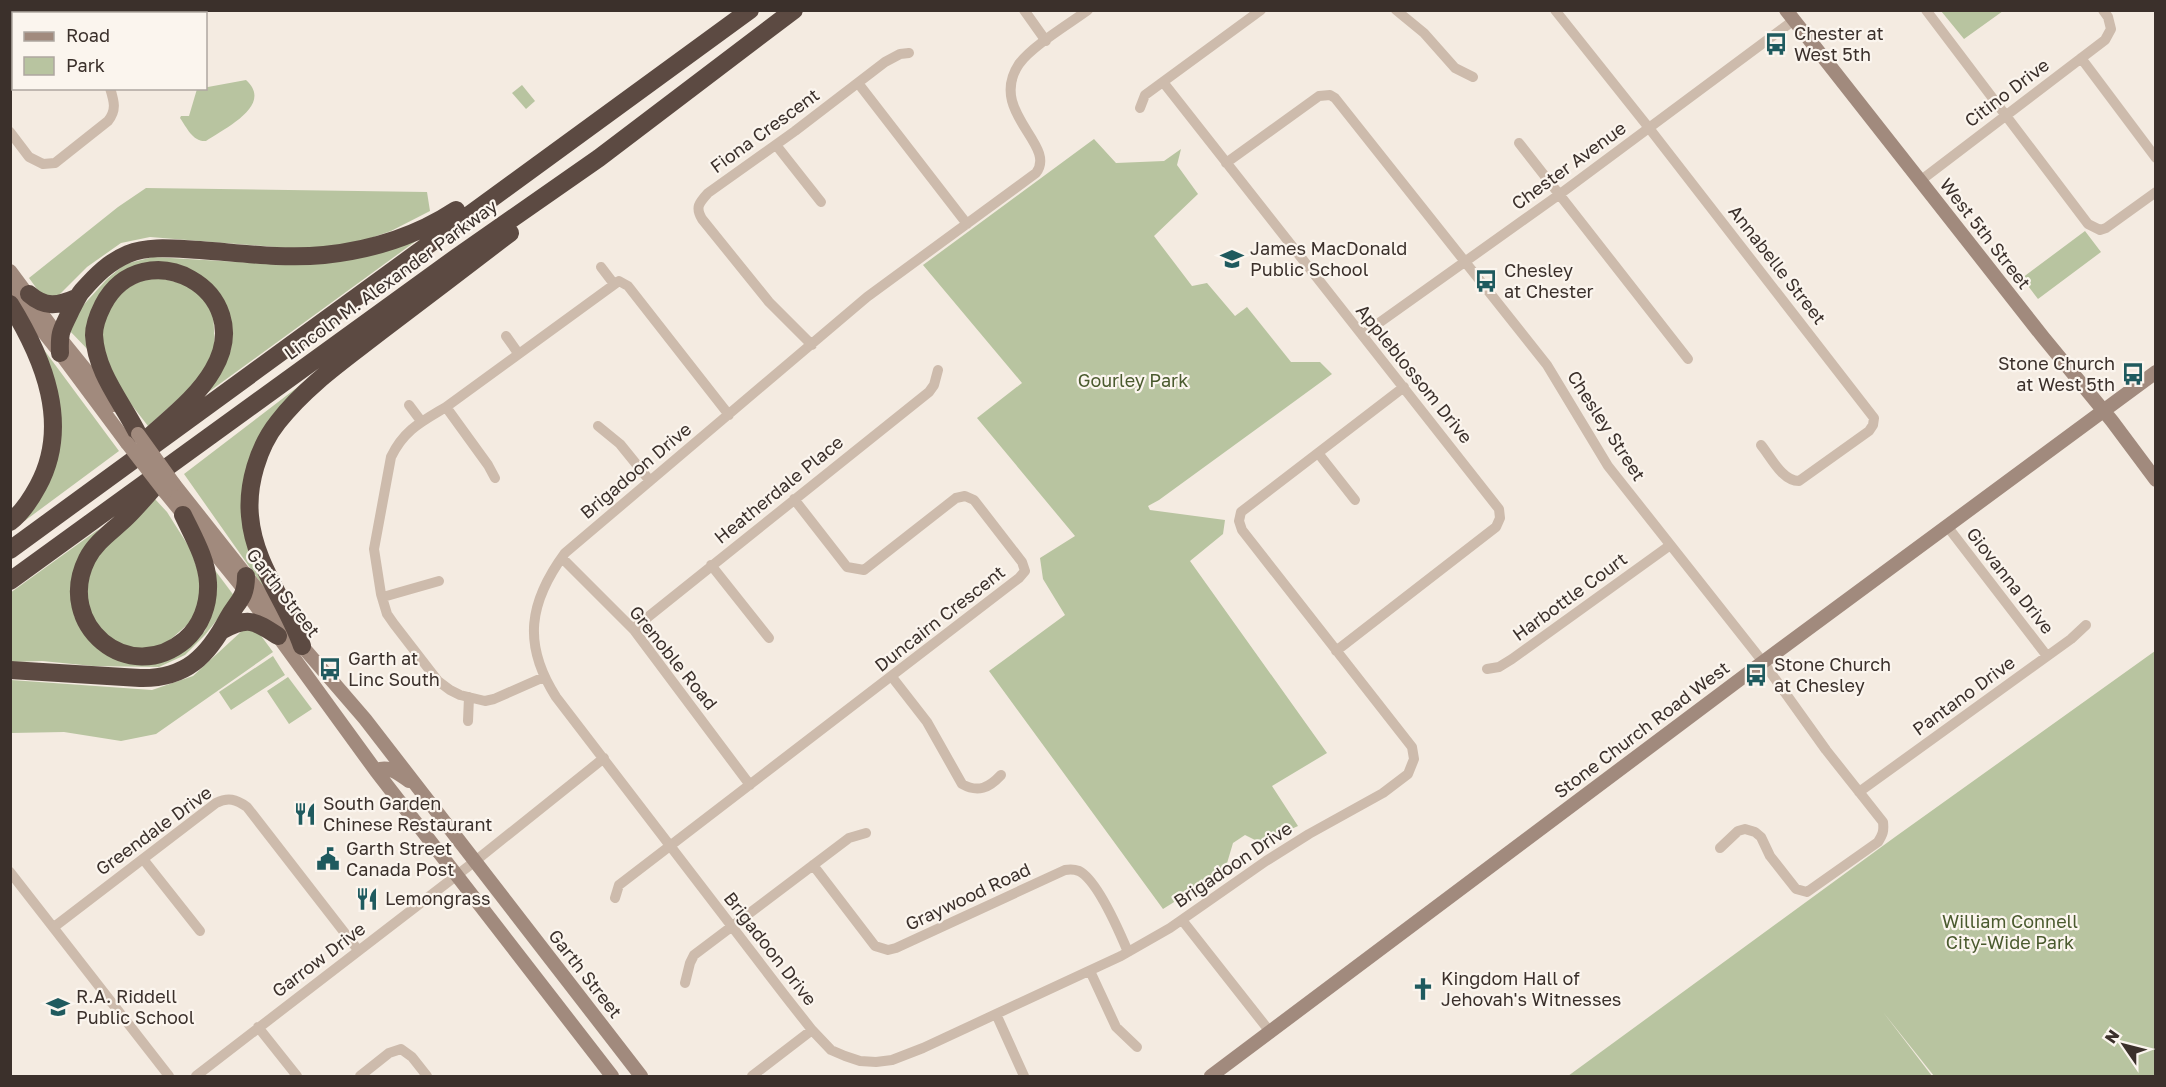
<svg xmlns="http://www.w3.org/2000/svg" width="2166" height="1087" font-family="'Golos Text',sans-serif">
<rect width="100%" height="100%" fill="#f4ebe1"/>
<path fill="#b8c4a0" d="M 1941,11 L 2003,11 L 1964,39 Z
M 246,80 C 274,105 225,128 206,141 C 193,142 187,128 180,118 L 181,116 L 189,116 L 197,89 Z
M 522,85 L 535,101 L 526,109 L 512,93 Z
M 1094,139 L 1116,163 L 1164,161 L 1181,149 L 1177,165 L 1198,194 L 1154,236 L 1192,286 L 1207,283 L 1235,316 L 1247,307 L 1291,362 L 1320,362 L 1332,374 L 1159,500 L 1148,506 L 1150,510 L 1225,520 L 1223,534 L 1190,561 L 1327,753 L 1272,786 L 1298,826 L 1261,843 L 1245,835 L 1233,843 L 1225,870 L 1163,909 L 989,671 L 1065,615 L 1043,579 L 1040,558 L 1075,536 L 977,418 L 1022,383 L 923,265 Z
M 146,188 L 427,192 L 430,211 L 391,231 L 356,243 L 330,247 L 288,248 L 150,237 L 121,243 L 87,267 L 58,296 L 51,298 L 40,293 L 29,278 L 118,207 Z
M 2085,231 L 2101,252 L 2038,299 L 2022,278 Z
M 416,241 L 203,396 L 221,371 L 231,349 L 229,319 L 171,264 L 113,280 L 92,354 L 68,329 L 78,311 L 107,279 L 125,264 L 153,257 L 289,265 Z
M 152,276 L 192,286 L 213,310 L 215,350 L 204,372 L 187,391 L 148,426 L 117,386 L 101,351 L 104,312 L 120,291 Z
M 36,339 L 119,451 L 11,531 L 52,471 Z
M 299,386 L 302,389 L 244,488 L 265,589 L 184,474 Z
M 155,499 L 167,512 L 191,550 L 202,584 L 195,618 L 164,645 L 141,650 L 118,643 L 106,636 L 91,617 L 85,592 L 93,559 Z
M 99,529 L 83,551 L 71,584 L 74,616 L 91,642 L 166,659 L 205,631 L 214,597 L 214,569 L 235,597 L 205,635 L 185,655 L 159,667 L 93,666 L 42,661 L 11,662 L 10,593 Z
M 244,629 L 259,633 L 273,652 L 156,734 L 121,741 L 64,732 L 11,733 L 11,680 L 152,690 L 193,676 Z
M 2155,651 L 2155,1076 L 1934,1076 L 1883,1012 L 1932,1076 L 1568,1076 L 1895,837 Z
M 273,656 L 285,675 L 231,710 L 219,692 Z
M 288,677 L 312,709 L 289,724 L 267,691 Z"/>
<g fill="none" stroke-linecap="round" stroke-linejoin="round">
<path stroke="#cdbbac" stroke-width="10" d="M 86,10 L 86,14
M 1024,10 L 1046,41
M 1088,10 C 1069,24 1032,46 1019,64 C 987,112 1058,145 1036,173 L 867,297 L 565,553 C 529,602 522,644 556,697 L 786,997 L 812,1030 L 831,1050 L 845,1056 L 860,1061 L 876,1062 L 892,1060 L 923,1048 L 1121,956 L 1170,928 L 1266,861 L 1309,834 L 1383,793 L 1408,774 L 1414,759 L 1412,747 L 1242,530 L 1239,521 L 1241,512 L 1404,387
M 1396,10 L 1424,33 L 1455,68 L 1473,77
M 1555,10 L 1649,128 L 1874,418 L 1873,425 L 1869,431 L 1799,481 C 1782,481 1771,457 1761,445
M 1926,10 L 2088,224 L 2100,230 L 2106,228 L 2156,192
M 2081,58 L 2156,158
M 1163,82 L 1499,509 L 1500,518 L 1496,527 L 1336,651
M 858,83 L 967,224
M 1140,108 L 1145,95 L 1261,10
M 10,132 L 29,157 L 43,164 L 55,163 L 108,121 C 117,110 114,101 110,88
M 1519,143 L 1688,359
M 776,145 L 821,202
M 1226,163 L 1319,96 L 1330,95 L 1335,98 L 1547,365 L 1608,466 L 1763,662 L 1826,750 L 1883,822 C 1884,831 1883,834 1878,842 L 1807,892 L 1796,889 L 1770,856 L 1761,837 L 1755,832 L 1745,829 L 1738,831 L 1720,848
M 1920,181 L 2105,40 L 2111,29 L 2108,17 L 2103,10
M 601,267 L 614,284
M 1362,335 L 1560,194 L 1794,20
M 506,336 L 518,353
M 812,345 L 769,302 L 702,219 C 695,207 699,203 708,193 L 795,131 L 885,62 L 900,54 L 909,53
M 409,405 L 421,421
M 446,407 L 488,465 L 495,478
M 598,426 L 620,444 L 650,481
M 1318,453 L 1355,500
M 1947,526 L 2047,656
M 562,558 L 634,630 L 750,785
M 711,565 L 769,638
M 383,597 L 439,581
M 633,629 L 929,392 L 934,385 L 938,370
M 1487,669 L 1499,667 L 1512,659 L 1669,546
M 544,677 L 494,699 L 485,701 L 460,695 L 450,690 L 438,681 L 394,624 L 387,614 L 381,594 L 374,549 L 391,457 C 404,430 421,422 446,407 L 619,281 L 628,286 L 729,415
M 892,677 L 927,722 L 962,784 C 978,793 989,788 1001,775
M 468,721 L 469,697
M 1859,792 L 2071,639 L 2086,625
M 143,859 L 200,931
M 813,865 L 875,946 L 888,950 L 896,948 L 1065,870 C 1070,869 1074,869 1079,871 C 1097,880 1120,933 1128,952
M 10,872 L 169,1076
M 615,898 L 619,885 L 1019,578 L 1025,571 L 1022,562 L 974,500 L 965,496 L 956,498 L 864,570 L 847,567 L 794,499
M 1182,920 L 1271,1033
M 54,927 L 216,803 C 228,797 236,799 247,807 L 358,950
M 1090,971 L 1116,1027 L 1137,1047
M 685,983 L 690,963 L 694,955 L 849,838 L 866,833
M 996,1014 L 1024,1076
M 258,1027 L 297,1076
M 196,1076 L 474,862 L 604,758
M 360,1076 L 389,1053 L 401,1049 L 412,1057 L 427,1076
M 752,1076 L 812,1030"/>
<path stroke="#a18a7d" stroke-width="14" d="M 1786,10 L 2043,337 L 2112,421 L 2156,480
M 10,271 L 59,337 L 114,405
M 10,290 L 60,353 L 127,443
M 174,484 L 302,646 L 365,719 L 641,1076
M 165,492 L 243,588 L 376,771 L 612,1076
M 376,771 C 388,764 398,774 409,781
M 1211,1076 L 1763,662 L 2156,372"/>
<path stroke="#5c4a42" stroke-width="18" d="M 29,294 C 45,308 58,306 76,298
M 10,304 C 44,359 71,425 38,486 C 31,499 22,513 10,522
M 60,353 C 59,330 62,330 71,310 C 75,303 77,297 82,291 C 96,275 109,262 128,254 C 150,245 177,249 200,250 C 241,253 283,259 324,255 C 372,250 415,237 456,210
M 138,434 C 122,402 96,373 94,335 C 94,326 99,313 103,305 C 143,229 260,290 213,370 C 198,396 172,416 150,436
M 158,483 C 148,494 138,506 127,517 C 114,530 96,541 87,559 C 54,625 129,687 185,640 C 201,626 209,605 208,583 C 207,560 193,536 183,515
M 10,550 L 750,10
M 10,581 L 457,257 L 599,158 L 794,10
M 223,630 C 248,616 255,621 278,636
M 302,646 C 287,602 254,565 250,516 C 247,485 258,447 278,422 C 306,386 344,360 380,332 C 423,299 467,266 510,233
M 10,670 L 140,678 C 186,679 208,656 228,618 C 237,601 246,599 246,576"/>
<path stroke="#a18a7d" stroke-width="14" d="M 138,434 L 174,484
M 127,443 L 165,492"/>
</g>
<defs>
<g id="bus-bare" transform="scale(1.8)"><path d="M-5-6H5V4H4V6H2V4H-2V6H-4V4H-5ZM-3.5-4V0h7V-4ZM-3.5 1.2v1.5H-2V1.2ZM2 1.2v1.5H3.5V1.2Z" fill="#1f5a5e" stroke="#fbf5ee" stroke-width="2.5" paint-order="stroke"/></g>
<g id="school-bare" transform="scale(1.8)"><path d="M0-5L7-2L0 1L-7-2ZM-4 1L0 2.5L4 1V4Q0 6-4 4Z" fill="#1f5a5e" stroke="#fbf5ee" stroke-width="2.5" paint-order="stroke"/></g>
<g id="restaurant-bare" transform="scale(1.8)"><path d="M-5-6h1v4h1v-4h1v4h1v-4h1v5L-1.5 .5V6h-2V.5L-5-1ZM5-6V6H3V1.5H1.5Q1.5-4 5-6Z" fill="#1f5a5e" stroke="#fbf5ee" stroke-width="2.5" paint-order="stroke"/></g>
<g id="civic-bare" transform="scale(1.8)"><path d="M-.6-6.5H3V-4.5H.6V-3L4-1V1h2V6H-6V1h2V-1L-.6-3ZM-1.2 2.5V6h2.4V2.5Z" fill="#1f5a5e" stroke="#fbf5ee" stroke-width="2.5" paint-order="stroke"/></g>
<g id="church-bare" transform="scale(1.8)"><path d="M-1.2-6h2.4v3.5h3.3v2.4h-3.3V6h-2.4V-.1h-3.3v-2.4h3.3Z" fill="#1f5a5e" stroke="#fbf5ee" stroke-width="2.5" paint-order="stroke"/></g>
</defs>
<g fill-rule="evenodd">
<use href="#bus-bare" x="1776" y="44"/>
<use href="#school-bare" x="1232" y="259"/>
<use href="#bus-bare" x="1486" y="281"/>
<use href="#bus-bare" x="2133" y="374"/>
<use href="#bus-bare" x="330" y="669"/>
<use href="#bus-bare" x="1756" y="675"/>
<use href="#restaurant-bare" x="305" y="814"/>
<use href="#civic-bare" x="328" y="859"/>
<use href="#restaurant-bare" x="367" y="899"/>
<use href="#church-bare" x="1423" y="989"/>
<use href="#school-bare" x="58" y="1007"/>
</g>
<g text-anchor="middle" stroke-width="4.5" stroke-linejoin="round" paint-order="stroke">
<g font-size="18" fill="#3b302b" stroke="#fbf5ee" text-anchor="start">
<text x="1794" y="40">Chester at<tspan x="1794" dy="21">West 5th</tspan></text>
<text x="1250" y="255">James MacDonald<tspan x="1250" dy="21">Public School</tspan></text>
<text x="1504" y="277">Chesley<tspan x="1504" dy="21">at Chester</tspan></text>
<text x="2115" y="370" text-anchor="end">Stone Church<tspan x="2115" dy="21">at West 5th</tspan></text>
<text x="348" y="665">Garth at<tspan x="348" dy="21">Linc South</tspan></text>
<text x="1774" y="671">Stone Church<tspan x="1774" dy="21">at Chesley</tspan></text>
<text x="323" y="810">South Garden<tspan x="323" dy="21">Chinese Restaurant</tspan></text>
<text x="346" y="855">Garth Street<tspan x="346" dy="21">Canada Post</tspan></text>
<text x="385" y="905">Lemongrass</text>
<text x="1441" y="985">Kingdom Hall of<tspan x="1441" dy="21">Jehovah's Witnesses</tspan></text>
<text x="76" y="1003">R.A. Riddell<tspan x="76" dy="21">Public School</tspan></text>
</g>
<g font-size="18" fill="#3b302b" stroke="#fbf5ee">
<text transform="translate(2007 93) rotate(-37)" y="6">Citino Drive</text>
<text transform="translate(765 131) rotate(-36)" y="6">Fiona Crescent</text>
<text transform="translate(1569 166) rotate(-36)" y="6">Chester Avenue</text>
<text transform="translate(1985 234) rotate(52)" y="6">West 5th Street</text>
<text transform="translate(1777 265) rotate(52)" y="6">Annabelle Street</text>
<text transform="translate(391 280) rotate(-36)" y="6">Lincoln M. Alexander Parkway</text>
<text transform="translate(1414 374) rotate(51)" y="6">Appleblossom Drive</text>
<text transform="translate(1606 426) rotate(57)" y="6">Chesley Street</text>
<text transform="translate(636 471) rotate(-40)" y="6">Brigadoon Drive</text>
<text transform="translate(779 490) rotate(-39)" y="6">Heatherdale Place</text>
<text transform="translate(2010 581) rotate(52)" y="6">Giovanna Drive</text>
<text transform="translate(283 593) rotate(52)" y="6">Garth Street</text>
<text transform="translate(1570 597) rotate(-36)" y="6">Harbottle Court</text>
<text transform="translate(940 619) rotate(-38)" y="6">Duncairn Crescent</text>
<text transform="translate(673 658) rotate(51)" y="6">Grenoble Road</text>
<text transform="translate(1964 696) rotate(-36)" y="6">Pantano Drive</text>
<text transform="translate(1642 730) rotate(-37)" y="6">Stone Church Road West</text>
<text transform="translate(154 831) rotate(-36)" y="6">Greendale Drive</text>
<text transform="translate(1233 865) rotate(-34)" y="6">Brigadoon Drive</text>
<text transform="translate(968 897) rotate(-25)" y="6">Graywood Road</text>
<text transform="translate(770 949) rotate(52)" y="6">Brigadoon Drive</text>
<text transform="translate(319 960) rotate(-37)" y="6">Garrow Drive</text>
<text transform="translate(585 974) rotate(52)" y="6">Garth Street</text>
</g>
<g font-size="18" fill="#4a5a2e" stroke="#fbf5ee">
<text x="1133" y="387">Gourley Park</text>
<text x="2010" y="928">William Connell<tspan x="2010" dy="21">City-Wide Park</tspan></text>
</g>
</g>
<rect width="2166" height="1087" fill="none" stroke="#3b302b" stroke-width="24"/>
<rect x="12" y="12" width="195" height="78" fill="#fbf5ee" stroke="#aea6a0" stroke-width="1.5"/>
<rect x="24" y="32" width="30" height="9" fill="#a18a7d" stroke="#aea6a0" stroke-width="1.5"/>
<text x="66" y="42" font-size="18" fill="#3b302b">Road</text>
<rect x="24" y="57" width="30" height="18" fill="#b8c4a0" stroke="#aea6a0" stroke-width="1.5"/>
<text x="66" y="72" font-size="18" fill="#3b302b">Park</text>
<g transform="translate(2124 1045) rotate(305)" stroke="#fbf5ee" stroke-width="4.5" paint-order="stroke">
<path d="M0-4.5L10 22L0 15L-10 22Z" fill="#3b302b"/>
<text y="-9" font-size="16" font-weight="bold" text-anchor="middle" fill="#3b302b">N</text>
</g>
</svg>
